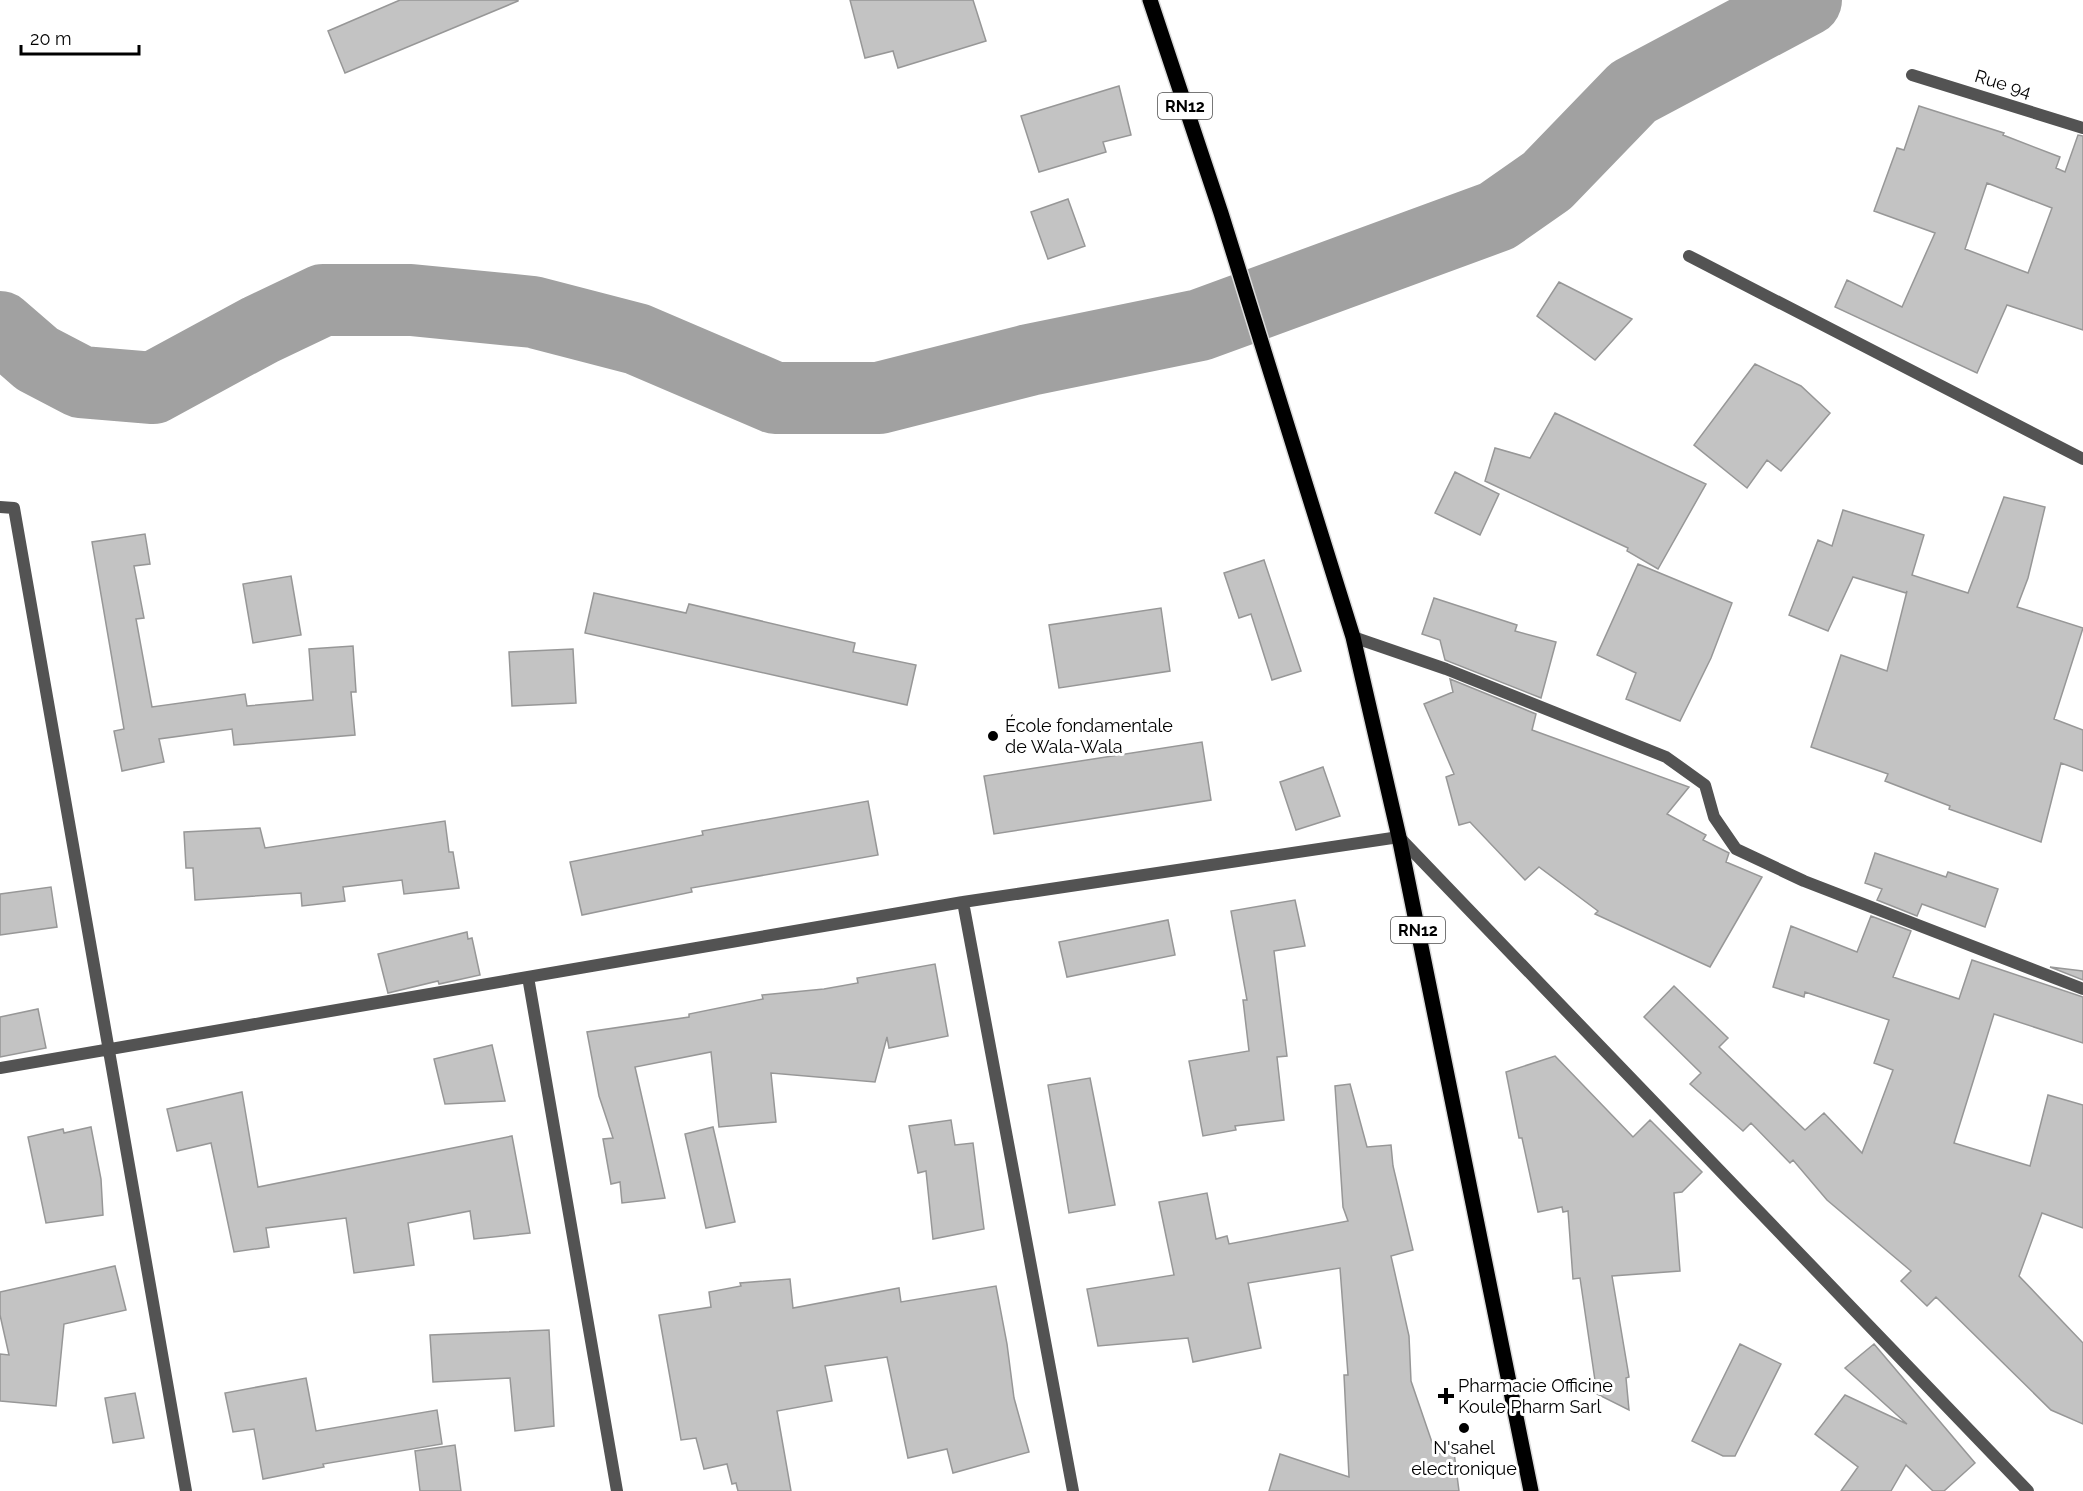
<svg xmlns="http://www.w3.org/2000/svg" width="2083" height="1491" font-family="Raleway,sans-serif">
<rect width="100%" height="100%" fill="#fff"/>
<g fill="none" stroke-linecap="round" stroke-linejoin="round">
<path stroke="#a1a1a1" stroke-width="72" d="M 0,327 L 37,359 L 81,382 L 153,388 L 260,330 L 323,300 L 411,300 L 533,312 L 637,339 L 775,398 L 879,398 L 1029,360 L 1200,325 L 1497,216 L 1547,181 L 1633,92 L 1806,0"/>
</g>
<path fill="#c3c3c3" stroke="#979797" stroke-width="1.5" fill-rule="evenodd" d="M 400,0 L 518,0 L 518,1 L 345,73 L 328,31 Z
M 850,0 L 973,0 L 986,41 L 898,68 L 893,51 L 865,58 Z
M 1119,86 L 1131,135 L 1103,142 L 1106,152 L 1039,172 L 1021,116 Z
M 1919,106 L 2004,133 L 2003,135 L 2060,157 L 2056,168 L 2065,172 L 2078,135 L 2083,136 L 2083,330 L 2007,305 L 1977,373 L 1835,307 L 1847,280 L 1902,307 L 1935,233 L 1874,211 L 1897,148 L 1904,150 ZM 1987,183 L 2052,208 L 2028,273 L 1965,249 Z
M 1068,199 L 1085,246 L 1048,259 L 1031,212 Z
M 1559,282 L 1632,319 L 1595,360 L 1537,316 Z
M 1755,364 L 1801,386 L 1830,413 L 1781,471 L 1767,460 L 1747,488 L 1694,445 Z
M 1555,413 L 1706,484 L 1658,569 L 1627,551 L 1628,548 L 1485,481 L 1495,448 L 1530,458 Z
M 1455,472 L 1499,494 L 1480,535 L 1435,513 Z
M 2004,497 L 2045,507 L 2028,578 L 2017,607 L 2083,628 L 2054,719 L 2083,730 L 2083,771 L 2061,763 L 2041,842 L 1949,809 L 1950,806 L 1885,781 L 1888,774 L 1811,747 L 1841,655 L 1887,671 L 1907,591 L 1906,593 L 1853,577 L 1828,631 L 1789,615 L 1818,540 L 1832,546 L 1843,510 L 1924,535 L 1912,575 L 1968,593 Z
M 145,534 L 150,564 L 134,566 L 144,618 L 136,619 L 152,707 L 245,694 L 247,706 L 313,700 L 309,649 L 353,646 L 356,692 L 351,692 L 355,735 L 234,745 L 232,729 L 159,739 L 164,762 L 122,771 L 114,731 L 124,729 L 92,542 Z
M 1264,560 L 1301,671 L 1272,680 L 1251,614 L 1239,618 L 1224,573 Z
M 1638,564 L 1732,603 L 1711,658 L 1680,721 L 1626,699 L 1636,673 L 1597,655 Z
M 291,576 L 301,635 L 253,643 L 243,584 Z
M 594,593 L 686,613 L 689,604 L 855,643 L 853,652 L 916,665 L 907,705 L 585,633 Z
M 1434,598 L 1517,625 L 1515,631 L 1556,642 L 1541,698 L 1445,660 L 1440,640 L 1422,634 Z
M 1161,608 L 1170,671 L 1059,688 L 1049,625 Z
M 573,649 L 576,703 L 512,706 L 509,652 Z
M 1450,679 L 1536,714 L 1532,730 L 1689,787 L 1667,814 L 1706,835 L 1703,840 L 1729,853 L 1726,862 L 1762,877 L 1710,967 L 1595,914 L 1598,911 L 1539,867 L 1525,880 L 1470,822 L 1459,825 L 1446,777 L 1454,774 L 1424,704 L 1453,692 Z
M 1202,742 L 1211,800 L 994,834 L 984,776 Z
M 1323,767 L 1340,816 L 1296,830 L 1280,782 Z
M 868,801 L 878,855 L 691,888 L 692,892 L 582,915 L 570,862 L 703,835 L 702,831 Z
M 445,821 L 449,852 L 453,852 L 459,888 L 404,894 L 402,880 L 343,887 L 345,901 L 302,906 L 301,893 L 195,900 L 193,868 L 186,868 L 184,832 L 260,828 L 265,848 Z
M 1875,853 L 1946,877 L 1948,872 L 1998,889 L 1985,927 L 1922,904 L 1917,916 L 1877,900 L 1882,889 L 1865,883 Z
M 51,887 L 57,927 L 0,935 L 0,894 Z
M 1295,900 L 1305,946 L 1274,951 L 1287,1056 L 1277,1057 L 1284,1120 L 1235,1126 L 1236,1130 L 1203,1136 L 1189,1061 L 1249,1051 L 1243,1000 L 1247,1000 L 1231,911 Z
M 1871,916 L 1911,931 L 1893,977 L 1959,999 L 1972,960 L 2083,997 L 2083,1043 L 1994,1014 L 1954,1143 L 2030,1166 L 2048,1095 L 2083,1105 L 2083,1228 L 2042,1213 L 2019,1276 L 2083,1343 L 2083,1424 L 2051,1410 L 1936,1297 L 1927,1306 L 1901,1281 L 1911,1271 L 1827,1200 L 1793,1160 L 1790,1163 L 1751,1123 L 1743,1131 L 1690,1084 L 1701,1073 L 1644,1017 L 1674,986 L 1728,1038 L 1719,1047 L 1805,1130 L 1824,1113 L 1862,1153 L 1893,1070 L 1874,1063 L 1889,1020 L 1805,992 L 1804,997 L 1773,987 L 1791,926 L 1857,952 Z
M 1168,920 L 1175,955 L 1067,977 L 1059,942 Z
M 467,932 L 468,939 L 472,938 L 480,975 L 439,984 L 438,981 L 388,993 L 378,954 Z
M 935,964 L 948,1036 L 889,1048 L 887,1037 L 875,1082 L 771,1073 L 776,1122 L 719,1127 L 711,1052 L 635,1067 L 665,1198 L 622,1203 L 620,1182 L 611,1184 L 603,1139 L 613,1138 L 599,1096 L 587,1032 L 689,1017 L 689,1014 L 763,999 L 762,995 L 824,989 L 858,983 L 857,978 Z
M 2050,967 L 2083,971 L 2083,980 Z
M 38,1009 L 46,1048 L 0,1057 L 0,1017 Z
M 492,1045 L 505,1101 L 445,1104 L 434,1059 Z
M 1555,1056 L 1633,1137 L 1650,1120 L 1702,1172 L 1682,1192 L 1674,1193 L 1680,1271 L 1612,1276 L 1629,1377 L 1626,1378 L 1629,1410 L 1597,1394 L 1580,1278 L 1573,1279 L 1568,1211 L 1563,1212 L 1562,1207 L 1538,1212 L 1522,1138 L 1519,1138 L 1506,1072 Z
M 1090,1078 L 1115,1205 L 1069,1213 L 1048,1085 Z
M 1350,1084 L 1367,1147 L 1391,1145 L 1393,1166 L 1413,1250 L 1391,1256 L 1409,1336 L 1411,1381 L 1436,1454 L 1454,1452 L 1459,1491 L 1269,1491 L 1280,1454 L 1349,1477 L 1344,1375 L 1348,1375 L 1340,1268 L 1248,1283 L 1261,1348 L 1193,1362 L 1188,1338 L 1098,1346 L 1087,1289 L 1174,1275 L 1159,1202 L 1207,1193 L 1216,1239 L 1227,1236 L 1229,1244 L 1348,1221 L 1343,1207 L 1335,1086 Z
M 242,1092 L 258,1187 L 512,1136 L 530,1233 L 474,1239 L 470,1211 L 408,1223 L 414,1265 L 354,1273 L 346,1218 L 266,1228 L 269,1247 L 234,1252 L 211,1143 L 177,1151 L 167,1109 Z
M 951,1120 L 955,1145 L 973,1143 L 984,1229 L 933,1239 L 926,1171 L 918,1173 L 909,1126 Z
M 91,1127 L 101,1179 L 103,1215 L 46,1223 L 28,1137 L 63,1129 L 64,1133 Z
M 713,1127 L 735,1222 L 706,1228 L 685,1134 Z
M 115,1266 L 126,1310 L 64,1324 L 56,1406 L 0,1401 L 0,1354 L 9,1355 L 0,1315 L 0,1292 Z
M 790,1279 L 793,1308 L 899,1288 L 901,1302 L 996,1286 L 1007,1344 L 1014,1398 L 1029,1452 L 953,1473 L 947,1449 L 908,1458 L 887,1357 L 825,1366 L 832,1401 L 777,1411 L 791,1491 L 738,1491 L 736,1483 L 732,1484 L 727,1464 L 704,1469 L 696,1438 L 681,1440 L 659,1315 L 711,1307 L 709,1292 L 741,1286 L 740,1283 Z
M 549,1330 L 554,1426 L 515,1431 L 510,1378 L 433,1382 L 430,1335 Z
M 1740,1344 L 1781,1364 L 1735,1456 L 1723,1456 L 1692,1441 Z
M 1874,1344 L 1975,1463 L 1944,1491 L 1933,1491 L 1906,1465 L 1891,1491 L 1841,1491 L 1858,1467 L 1815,1434 L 1845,1395 L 1907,1424 L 1845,1368 Z
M 306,1378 L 316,1431 L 437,1410 L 442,1444 L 323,1464 L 324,1467 L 263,1479 L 254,1429 L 233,1432 L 225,1393 Z
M 135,1393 L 144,1438 L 113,1443 L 105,1398 Z
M 455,1445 L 461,1491 L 420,1491 L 415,1451 Z"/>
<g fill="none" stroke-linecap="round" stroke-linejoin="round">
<g stroke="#dbdbdb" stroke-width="18">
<path id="primary" d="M 1150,0 L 1221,213 L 1353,637 L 1399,837 L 1531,1491"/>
</g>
<path stroke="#535353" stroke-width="12" d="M 1912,75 L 2083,128
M 1689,256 L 2083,459
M 0,507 L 14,508 L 186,1491
M 1353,637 L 1446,669 L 1666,757 L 1705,785 L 1714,817 L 1736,849 L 1804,881 L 2083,989
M 963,902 L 1073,1491
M 528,977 L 617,1491
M 0,1068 L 963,902 L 1399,837 L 2028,1491"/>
<use href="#primary" stroke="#000" stroke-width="15"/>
</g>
<g fill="#000" stroke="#fff" stroke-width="2">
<circle cx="993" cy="736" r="6"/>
<path d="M1443 1387h6v6h6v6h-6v6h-6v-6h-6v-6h6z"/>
<circle cx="1464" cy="1428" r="6"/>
</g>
<g text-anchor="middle" stroke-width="6" stroke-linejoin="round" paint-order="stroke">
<g fill="#fff" stroke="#4c4c4c" stroke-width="1.5">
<rect x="1158" y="93" width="54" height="26" rx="4.5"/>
<rect x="1391" y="917" width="54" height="26" rx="4.5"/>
</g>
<g font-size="16" font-weight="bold" fill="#000">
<text x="1185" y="112">RN12</text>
<text x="1418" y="936">RN12</text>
</g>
<g font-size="18" fill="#000" stroke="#fff">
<text transform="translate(2003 84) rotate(17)" y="6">Rue 94</text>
</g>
<g font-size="18" fill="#000" stroke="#fff" text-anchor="start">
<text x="1005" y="732">École fondamentale<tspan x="1005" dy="21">de Wala-Wala</tspan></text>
<text x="1458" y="1392">Pharmacie Officine<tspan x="1458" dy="21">Koule Pharm Sarl</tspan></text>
<text x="1464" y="1454" text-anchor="middle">N'sahel<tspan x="1464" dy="21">electronique</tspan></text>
</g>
</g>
<path d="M21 45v9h118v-9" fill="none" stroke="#000000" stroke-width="3"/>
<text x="30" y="45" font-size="18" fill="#000000" stroke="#ffffff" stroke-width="4.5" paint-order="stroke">20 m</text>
</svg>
